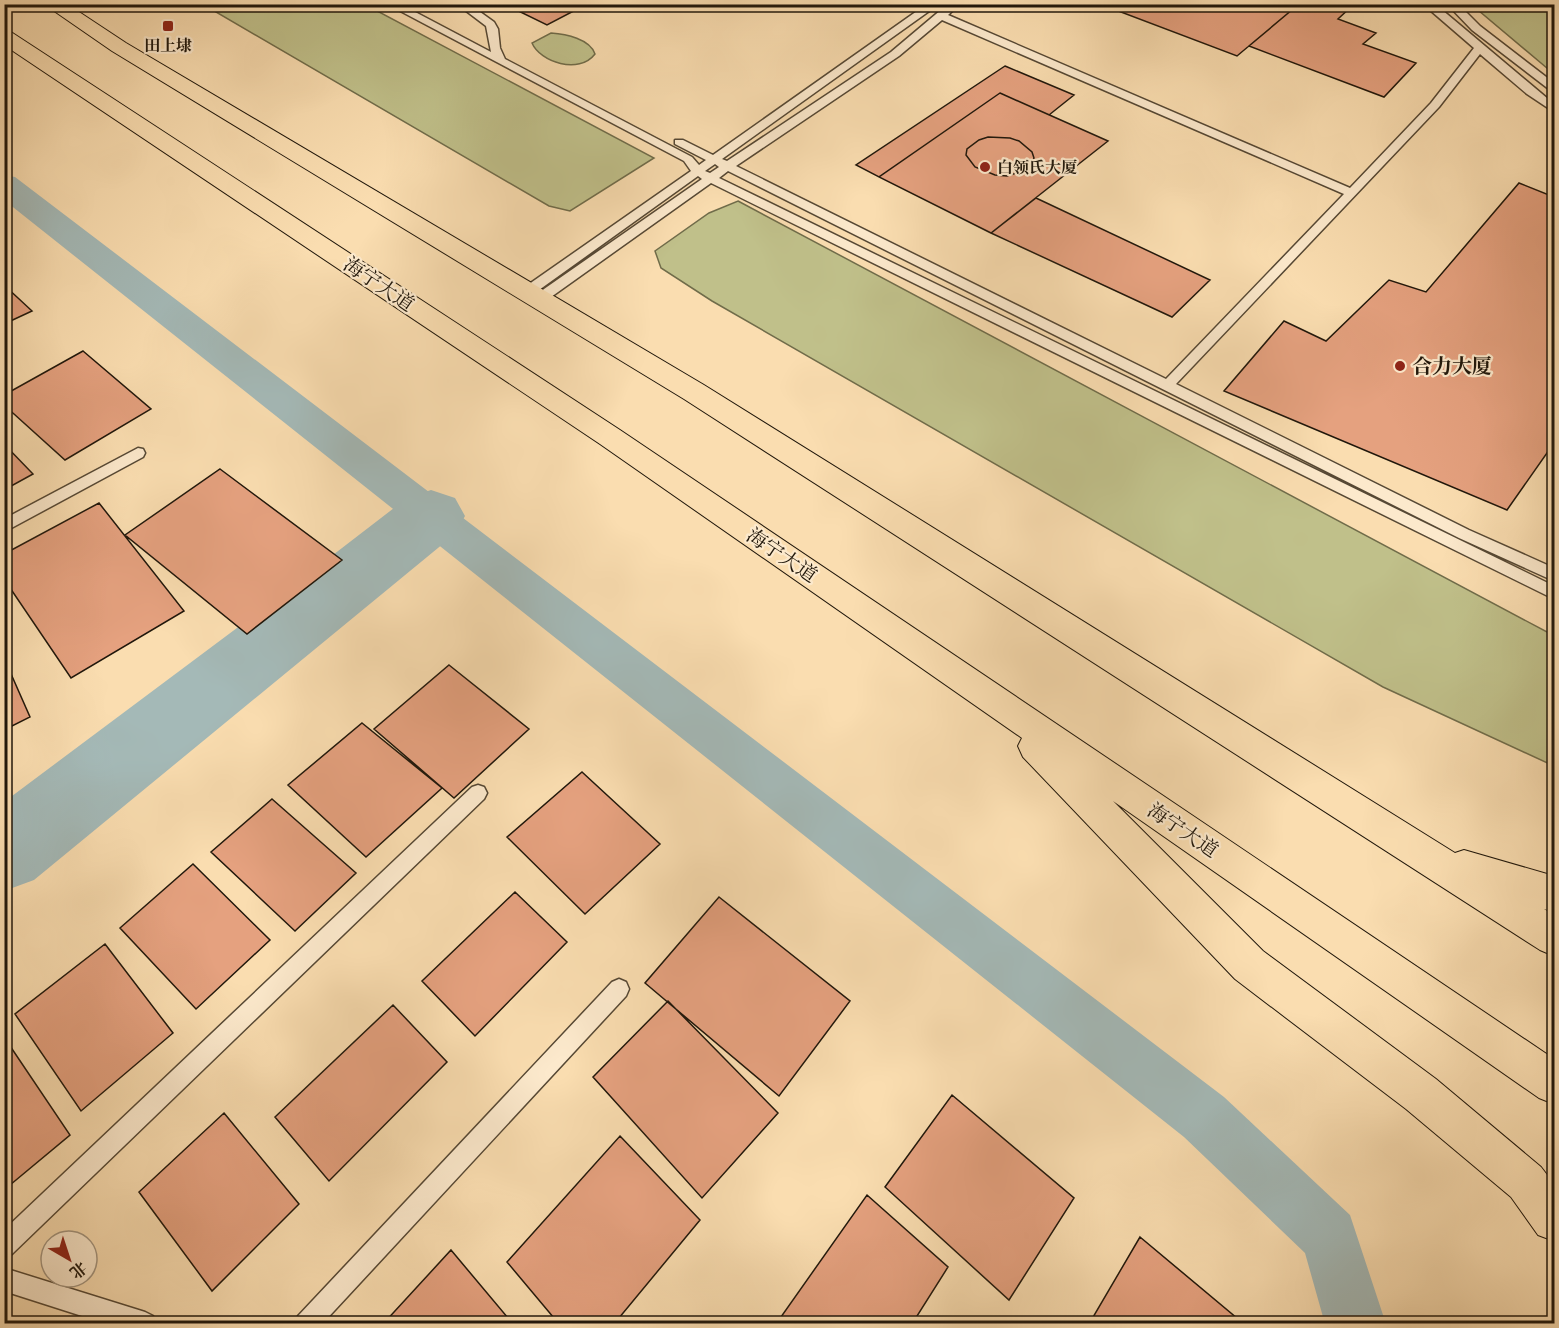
<svg xmlns="http://www.w3.org/2000/svg" width="1559" height="1328" font-family="'IM FELL Double Pica','Noto Serif SC',serif">
<rect width="100%" height="100%" fill="#faddb0"/>
<filter id="stains"><feTurbulence type="fractalNoise" baseFrequency=".00333" numOctaves="4"/><feColorMatrix values="0 0 0 0 .2 0 0 0 0 .09 0 0 0 0 .02 0 0 0 .5 -.17"/></filter>
<radialGradient id="worn" r=".72"><stop offset=".6" stop-color="#630" stop-opacity="0"/><stop offset="1" stop-color="#630" stop-opacity=".3"/></radialGradient>
<path fill="#c0c08a" stroke="#706c4a" stroke-width="1.5" d="M 204,5 L 366,5 L 654,158 L 570,211 L 549,206 Z
M 1472,5 L 1547,5 L 1554,10 L 1554,74 Z
M 551,33 C 566,34 590,39 595,54 C 579,75 540,62 532,43 Z
M 738,201 L 1547,632 L 1554,632 L 1554,766 L 1383,687 L 712,301 L 661,268 L 655,251 L 709,213 Z"/>
<g fill="none" stroke-linecap="round" stroke-linejoin="round">
<path fill="#a4b9b7" fill-rule="evenodd" d="M 4,175 L 15,177 L 1224,1097 L 1350,1215 L 1386,1324 L 1325,1324 L 1305,1253 L 1184,1137 L 4,200 Z"/>
<path fill="#a4b9b7" fill-rule="evenodd" d="M 431,490 L 455,498 L 465,516 L 455,534 L 34,880 L 4,891 L 4,802 L 277,598 L 407,498 Z"/>
</g>
<path fill="#e5a17f" stroke="#20170b" stroke-width="1.5" d="M 504,4 L 587,4 L 547,25 Z
M 1119,4 L 1280,4 L 1293,9 L 1237,56 L 1113,9 Z
M 1280,4 L 1352,6 L 1338,19 L 1376,33 L 1363,44 L 1416,63 L 1384,97 L 1249,46 L 1293,9 Z
M 1005,66 L 1074,95 L 1049,115 L 1000,93 L 879,177 L 856,165 Z
M 1000,93 L 1108,141 L 991,233 L 879,177 Z
M 988,137 L 1010,138 L 1019,141 L 1032,152 L 1034,158 L 1032,165 L 1026,170 L 1007,176 L 995,175 L 975,167 L 966,155 L 967,149 L 979,140 Z
M 1519,183 L 1554,197 L 1554,443 L 1507,510 L 1224,391 L 1284,321 L 1326,341 L 1389,280 L 1426,292 Z
M 1036,198 L 1210,280 L 1172,317 L 991,233 Z
M 4,285 L 32,311 L 4,324 Z
M 83,351 L 151,409 L 65,460 L 4,405 L 4,395 Z
M 4,444 L 33,474 L 4,490 Z
M 220,469 L 342,560 L 247,634 L 125,535 Z
M 99,503 L 184,611 L 71,678 L 4,579 L 4,554 Z
M 4,658 L 30,717 L 4,730 Z
M 449,665 L 529,729 L 454,798 L 374,729 Z
M 362,723 L 442,788 L 366,857 L 288,785 Z
M 582,772 L 660,844 L 585,914 L 507,837 Z
M 272,799 L 356,873 L 295,931 L 211,852 Z
M 193,864 L 270,940 L 196,1009 L 120,928 Z
M 515,892 L 567,942 L 475,1036 L 422,981 Z
M 719,897 L 850,1001 L 779,1096 L 645,983 Z
M 105,944 L 173,1033 L 81,1111 L 15,1014 Z
M 668,1001 L 778,1113 L 702,1198 L 593,1077 Z
M 393,1005 L 447,1062 L 329,1181 L 275,1117 Z
M 4,1037 L 70,1135 L 4,1190 Z
M 952,1095 L 1074,1198 L 1009,1300 L 885,1187 Z
M 224,1113 L 299,1204 L 212,1291 L 139,1192 Z
M 620,1136 L 700,1220 L 614,1324 L 559,1324 L 507,1262 Z
M 867,1195 L 948,1267 L 912,1324 L 776,1324 Z
M 1140,1237 L 1244,1324 L 1089,1324 Z
M 451,1250 L 513,1324 L 383,1324 Z"/>
<g fill="none" stroke-linecap="round" stroke-linejoin="round">
<g stroke="#564834" stroke-width="3">
<path id="service" d="M 387,4 L 400,4 L 491,52 L 486,26 L 457,4 L 469,4 L 494,22 L 498,29 L 500,48 L 505,59 L 692,157 L 699,165 L 706,160 L 675,144 L 675,140 L 683,140 L 713,155 L 927,4 L 939,4 L 722,159 L 727,161 L 891,52 L 948,4 L 960,4 L 948,15 L 1350,188 L 1431,103 L 1474,48 L 1423,4 L 1435,4 L 1554,104 L 1554,112 L 1527,94 L 1480,54 L 1439,107 L 1176,384 L 1469,530 L 1554,568 L 1554,581 L 1459,538 L 728,171 L 719,178 L 1554,586 L 1554,599 L 711,183 L 544,302 L 534,302 L 533,299 L 534,296 L 702,179 L 698,176 L 532,295 L 522,295 L 521,292 L 522,289 L 691,171 L 684,161 ZM 942,20 L 1344,194 L 1166,379 L 736,166 L 899,56 ZM 715,164 L 719,167 L 710,173 L 705,171 Z
M 1447,4 L 1458,4 L 1480,26 L 1554,83 L 1554,91 L 1550,90 L 1472,30 Z
M 138,448 L 143,449 L 145,453 L 143,457 L 4,532 L 4,519 Z
M 478,785 L 484,787 L 487,793 L 484,799 L 12,1254 L 4,1257 L 4,1230 L 472,787 Z
M 619,979 L 626,982 L 629,989 L 626,996 L 322,1324 L 295,1324 L 298,1316 L 612,982 Z
M 4,1268 L 145,1312 L 153,1316 L 156,1324 L 107,1324 L 4,1291 Z"/>
</g>
<g stroke="#20170b" stroke-width="2">
<path id="trunk" d="M 44,4 L 67,4 L 126,43 L 704,385 L 1455,853 L 1464,850 L 1554,876 L 1554,912 L 1544,909 L 1554,915 L 1554,956 L 1540,950 L 684,399 L 112,51 Z
M 4,30 L 11,32 L 620,430 L 1554,1059 L 1554,1104 L 1539,1098 L 1113,801 L 1263,951 L 1436,1079 L 1541,1167 L 1554,1184 L 1554,1241 L 1538,1235 L 1511,1197 L 1406,1109 L 1235,979 L 1023,757 L 1018,746 L 1022,738 L 600,444 L 4,45 Z"/>
</g>
<use href="#service" fill="#fce9cc" fill-rule="evenodd"/>
<use href="#trunk" fill="#faddb0" fill-rule="evenodd"/>
</g>
<g fill="#8f2418" stroke="#fce9cc" stroke-width="2">
<rect x="162" y="20" width="12" height="12" rx="3"/>
<circle cx="985" cy="167" r="6"/>
<circle cx="1400" cy="366" r="6"/>
</g>
<g text-anchor="middle" stroke-width="4.5" stroke-linejoin="round" paint-order="stroke">
<g font-size="16" font-weight="bold" fill="#20170b" stroke="#fce9cc">
<text x="168" y="51">田上埭</text>
<text x="997" y="173" text-anchor="start">白领氏大厦</text>
</g>
<g font-size="20" fill="#20170b" stroke="#fce9cc">
<text transform="translate(379 284) rotate(34)" y="7">海宁大道</text>
<text transform="translate(782 555) rotate(34)" y="7">海宁大道</text>
<text transform="translate(1183 830) rotate(34)" y="7">海宁大道</text>
</g>
<g font-size="20" font-weight="bold" fill="#20170b" stroke="#fce9cc" text-anchor="start">
<text x="1412" y="373">合力大厦</text>
</g>
</g>
<rect width="1559" height="1328" fill="none" stroke="#faddb0" stroke-width="24"/>
<rect x="6" y="6" width="1547" height="1316" fill="none" stroke="#20170b" stroke-width="3"/>
<rect x="12" y="12" width="1535" height="1304" fill="none" stroke="#20170b" stroke-width="1.5"/>
<g transform="translate(69 1259) rotate(141)"><circle r="28" fill="#fce9cc" stroke="#a4957f" stroke-width="1.5"/>
<path d="M0-4.5L10 22L0 15L-10 22Z" fill="#8f2418"/>
<text y="-9" font-size="16" font-weight="bold" text-anchor="middle" fill="#20170b">北</text>
</g>
<rect width="100%" height="100%" filter="url(#stains)"/>
<rect width="100%" height="100%" fill="url(#worn)"/>
</svg>
